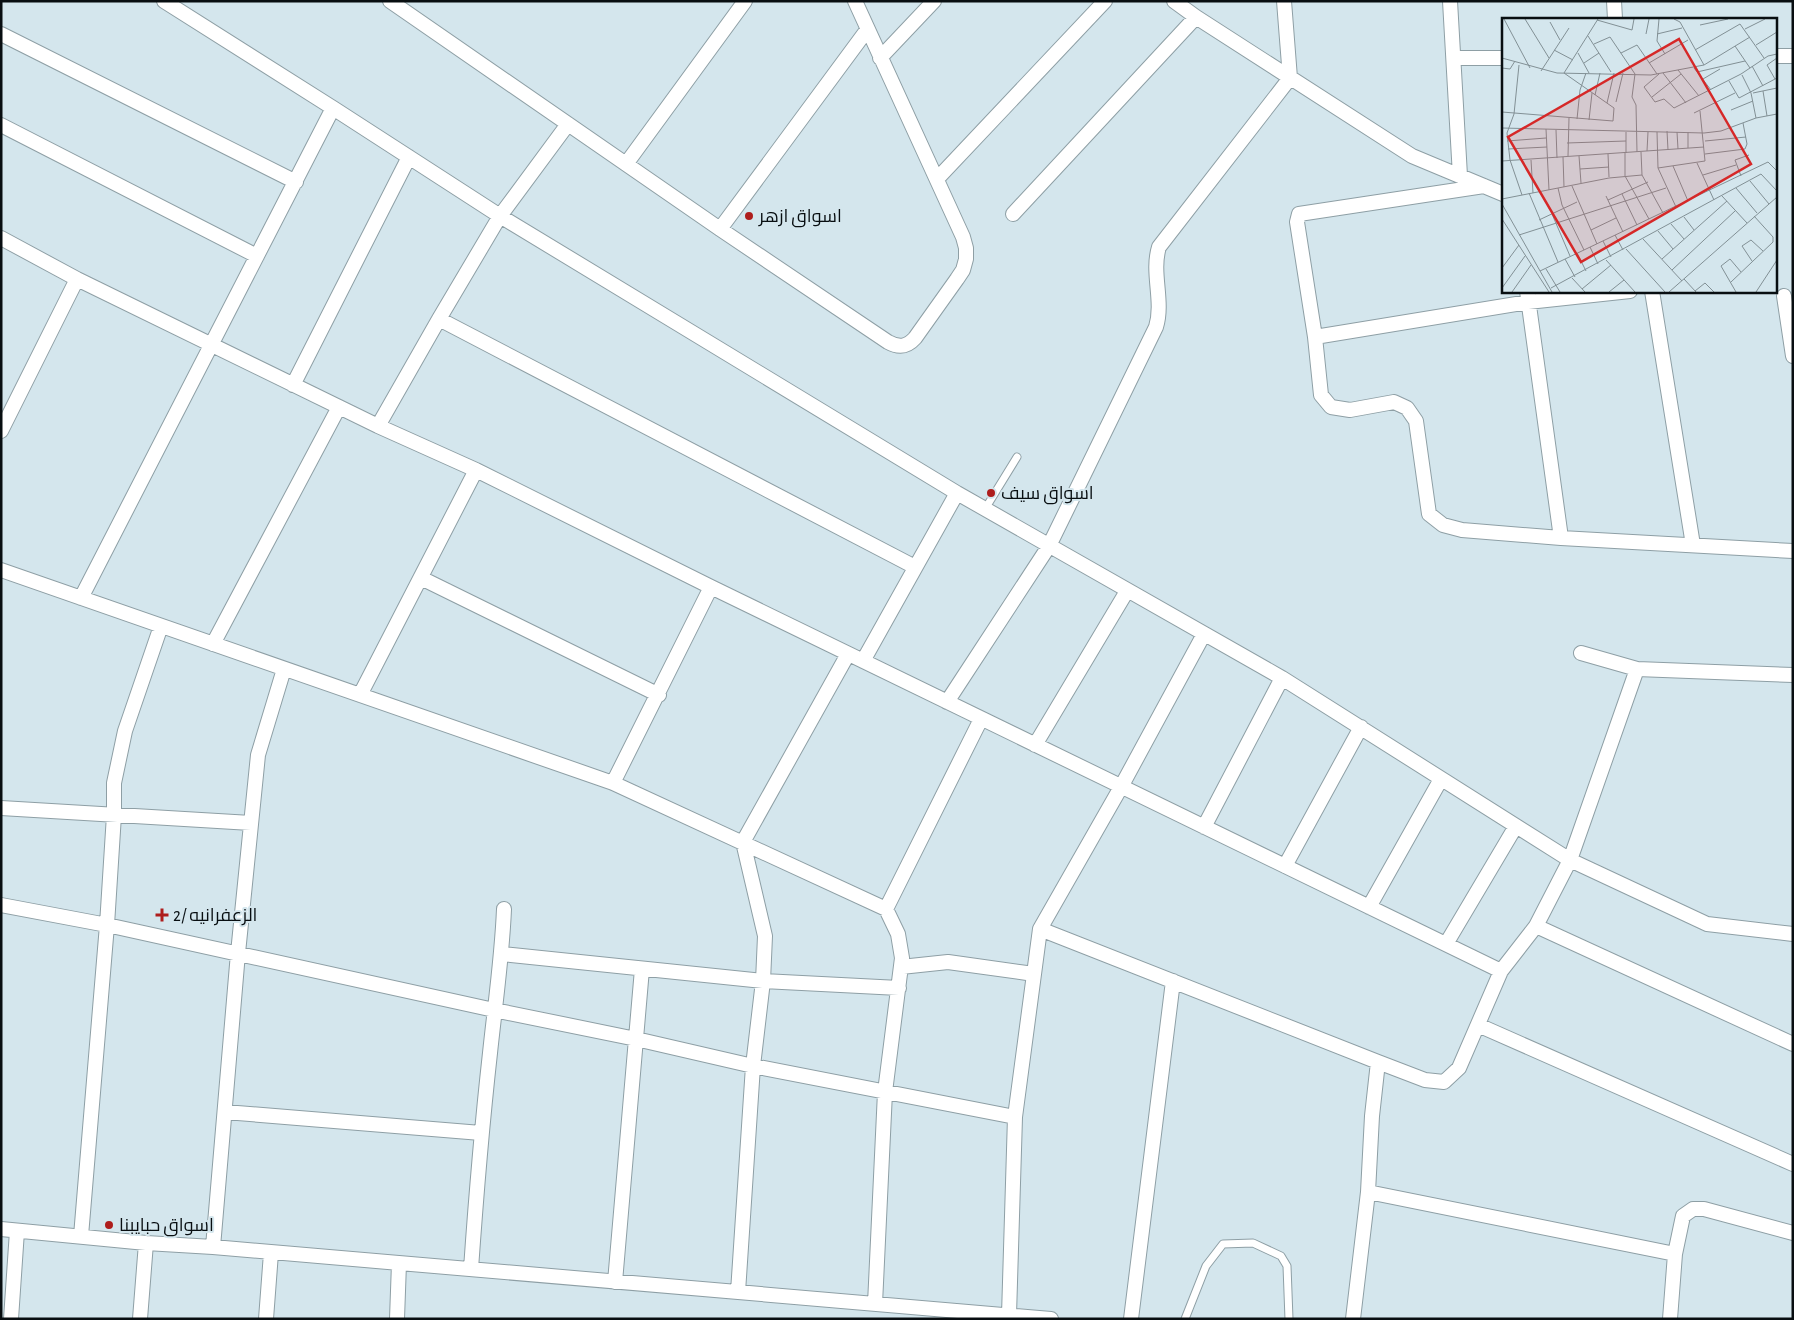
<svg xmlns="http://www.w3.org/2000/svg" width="1794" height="1320" font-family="'Alegreya Sans',Cairo,sans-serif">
<rect width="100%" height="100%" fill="#d4e6ed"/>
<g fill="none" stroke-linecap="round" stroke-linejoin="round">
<g stroke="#8e9fa5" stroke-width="9">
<path id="service" d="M 985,509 L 1017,457
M 1185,1319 L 1206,1266 L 1223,1244 L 1253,1243 L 1281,1256 L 1287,1266 L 1289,1319"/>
</g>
<g stroke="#8e9fa5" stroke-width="16">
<path id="minor" d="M 164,1 L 333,108 L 500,216 L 957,493 L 1282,678 L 1570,860 L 1707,924 L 1793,934
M 390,1 L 720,229 L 888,342 C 899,348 907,347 915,338 L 957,279 L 963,270 L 966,259 L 966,248 L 963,237 L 855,1
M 1174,1 L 1196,17 L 1412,156 L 1503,194
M 1450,1 L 1460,176
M 1614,1 L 1615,19
M 1,34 L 296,182
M 1775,56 L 1793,56
M 880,58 L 934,1
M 1454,58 L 1503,58
M 1,125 L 257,256
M 626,164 L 745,1
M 937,179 L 1105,1
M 1484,186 L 1299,214 L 1297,222 L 1315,337 L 1321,395 L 1331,407 L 1350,410 L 1394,402 L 1407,408 L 1416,421 L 1429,514 L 1443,525 L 1462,530 L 1561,538 L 1793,551
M 1013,214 L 1196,17
M 720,229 L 867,30
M 1,238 L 77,279 L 378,426 L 476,470 L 711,587 L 1501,971
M 1527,291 L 1561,538
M 1652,291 L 1693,545
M 1784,296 L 1793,356
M 439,319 L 915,567
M 1315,337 L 1528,302 L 1630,291
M 293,385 L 409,157
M 378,426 L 439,319 L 500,216 L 568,124
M 1,431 L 77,279
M 1,570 L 613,783 L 886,909 L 898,934 L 902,958 L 885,1092 L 875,1304
M 421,578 L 659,695
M 81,598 L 333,108
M 213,644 L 339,407
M 1581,653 L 1637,669 L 1793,675
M 863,661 L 957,493
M 360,695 L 476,470
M 947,702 L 1049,546 L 1156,327 C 1164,301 1151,273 1159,247 L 1290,78 L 1284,1
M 1035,745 L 1127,591
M 613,783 L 711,587
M 1,808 L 251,823
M 1204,827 L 1282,678
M 1285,866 L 1361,727
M 1,905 L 107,925 L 494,1010 L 636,1039 L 753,1066 L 1015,1117
M 1369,907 L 1441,779
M 886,909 L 981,719
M 1536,926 L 1793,1044
M 1040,929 L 1378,1062 L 1425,1080 L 1444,1082 L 1459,1068 L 1501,971 L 1536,926 L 1570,860 L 1637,669
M 1446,944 L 1516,826
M 502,954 L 763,981 L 899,988
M 901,967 L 948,962 L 1034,974
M 1478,1025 L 1793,1164
M 225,1112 L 481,1133
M 1368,1192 L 1675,1254
M 1,1229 L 146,1243 L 213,1247 L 1051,1319
M 81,1236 L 107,925 L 114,815 L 114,783 L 125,731 L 161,626
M 213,1247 L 238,953 L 258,755 L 284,669
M 471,1269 C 476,1197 482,1125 490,1053 C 495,1005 502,958 504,909
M 615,1282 L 642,969
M 738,1292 L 753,1066 L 763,981 L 765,936 L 743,842 L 848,654
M 1009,1315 L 1015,1117 L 1040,929 L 1121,787 L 1204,634
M 11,1319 L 17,1231
M 140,1319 L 146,1243
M 266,1319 L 271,1253
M 397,1319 L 399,1263
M 1131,1319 L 1173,981
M 1353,1319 L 1368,1192 L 1372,1116 L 1378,1062
M 1670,1319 L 1675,1254 L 1683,1216 L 1693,1209 L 1704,1209 L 1793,1233"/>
</g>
<use href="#service" stroke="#fff" stroke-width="7"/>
<use href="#minor" stroke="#fff" stroke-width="14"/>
</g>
<g fill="#ae1d1c" stroke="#d4e6ed" stroke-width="2">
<circle cx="749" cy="216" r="5"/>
<circle cx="991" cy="493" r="5"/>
<path d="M159.5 907.5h5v5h5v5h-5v5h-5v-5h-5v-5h5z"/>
<circle cx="109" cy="1225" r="5"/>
</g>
<g text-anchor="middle" stroke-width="4" stroke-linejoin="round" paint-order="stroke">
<g font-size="18" fill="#080e11" stroke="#d4e6ed" text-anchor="start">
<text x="759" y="222">اسواق ازهر</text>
<text x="1001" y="499">اسواق سيف</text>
<text x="173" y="921">الزعفرانيه /2</text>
<text x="119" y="1231">اسواق حبايبنا</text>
</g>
</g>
<g transform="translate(1502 18)">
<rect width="275" height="275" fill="#d4e6ed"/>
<path fill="none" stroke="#829095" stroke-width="1" d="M 2,1 L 28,50M 23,1 L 47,40M 157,1 L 155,23 L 163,36M 172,1 L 178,4 L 202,47M 95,2 L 130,12 L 132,1M 48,4 L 58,22M 198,7 L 226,1M 243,11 L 263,1M 144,16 L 147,1M 155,16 L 180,10M 86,18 L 109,54M 92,26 L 108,19 L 133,56 L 130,79 L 134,87 L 135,134M 254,27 L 275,14M 233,28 L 248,50M 52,32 L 71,42M 193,32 L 238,6 L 262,40M 76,35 L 87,55M 119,35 L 135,27 L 155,56M 0,40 L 55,55 L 149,57 L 202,47 L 248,19M 82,45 L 97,35M 147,45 L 186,22M 17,47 L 12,96 L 5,115 L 8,142 L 20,177M 250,48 L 261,68M 0,50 L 8,51 L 13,43M 192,50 L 209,72M 176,52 L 197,78M 39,53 L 67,10M 195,54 L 243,43M 161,55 L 184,85M 157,56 L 142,69 L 153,84 L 162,81 L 172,90 L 239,56 L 266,38 L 275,36M 240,57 L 249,75 L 254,100M 201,61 L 218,51M 273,61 L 265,47 L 275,40M 227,63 L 237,80 L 275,60M 261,73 L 265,98M 251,75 L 275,70M 93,77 L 98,55M 150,79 L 179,56M 114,84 L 121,55M 105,85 L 112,55M 229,92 L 251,83M 0,94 L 111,103 L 112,90 L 62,55 L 96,1M 192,95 L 233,75M 75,101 L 78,72 L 84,55M 87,102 L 90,75M 0,110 L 202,115 L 219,113 L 254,100 L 275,96M 44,111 L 47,172M 54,112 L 55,140M 165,113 L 166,132M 124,114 L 124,135M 155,114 L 156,150 L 174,189M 175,114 L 176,131M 186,114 L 186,130M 5,123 L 44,120M 203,123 L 244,119M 65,125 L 124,123M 6,131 L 45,129M 145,133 L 146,114M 139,134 L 140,157 L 161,195M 123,135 L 123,158 L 147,201M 106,136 L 107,159M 203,136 L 243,131 L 245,126 L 241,105M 66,138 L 67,100M 77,138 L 79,165M 61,139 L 62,169M 29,142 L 31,175M 0,143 L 202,129M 195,145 L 212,182M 171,148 L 186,183M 156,150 L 203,143 L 198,93M 78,151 L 107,149M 201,157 L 234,147M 239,158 L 233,142 L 247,137M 248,163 L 267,186M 70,168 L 95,226M 56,170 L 60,187 L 82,232M 234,170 L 255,195M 27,175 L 56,244M 120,176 L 135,207M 104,178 L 121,214M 220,178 L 245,205M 0,181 L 107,160 L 140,157M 106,182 L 146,164M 0,186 L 50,274M 50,196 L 68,238M 182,199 L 192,212M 0,201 L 47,274M 37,202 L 75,184M 169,206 L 182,221M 89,212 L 114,200M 156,213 L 171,231M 17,217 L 164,170M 113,217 L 121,232M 141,221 L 180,263M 101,223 L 109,239M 88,229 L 96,246M 124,231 L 163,274M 75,235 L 84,253M 63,241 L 73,259M 160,241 L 225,183M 104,242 L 133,274M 250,243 L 240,228 L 249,222 L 261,233M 0,250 L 17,227M 44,251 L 58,274M 170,252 L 233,193M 38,253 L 266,144 L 275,153M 70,260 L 83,274M 182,261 L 194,274M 229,264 L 271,224 L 271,219 L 252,198M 0,270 L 23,238M 49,270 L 259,156 L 275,173M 80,271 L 109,247M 193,273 L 203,265 L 212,274M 10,274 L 29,247M 107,274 L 122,262M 167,274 L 275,179M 234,274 L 219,248 L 228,241 L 239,254M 254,274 L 275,242"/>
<path fill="#d62828" fill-opacity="0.15" stroke="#d62828" stroke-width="2.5" d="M 177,21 L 249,146 L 79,244 L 6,119 Z"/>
<rect width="275" height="275" fill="none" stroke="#080e11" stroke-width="2.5"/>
</g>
<rect width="1794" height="1320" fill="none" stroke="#080e11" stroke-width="5"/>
</svg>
